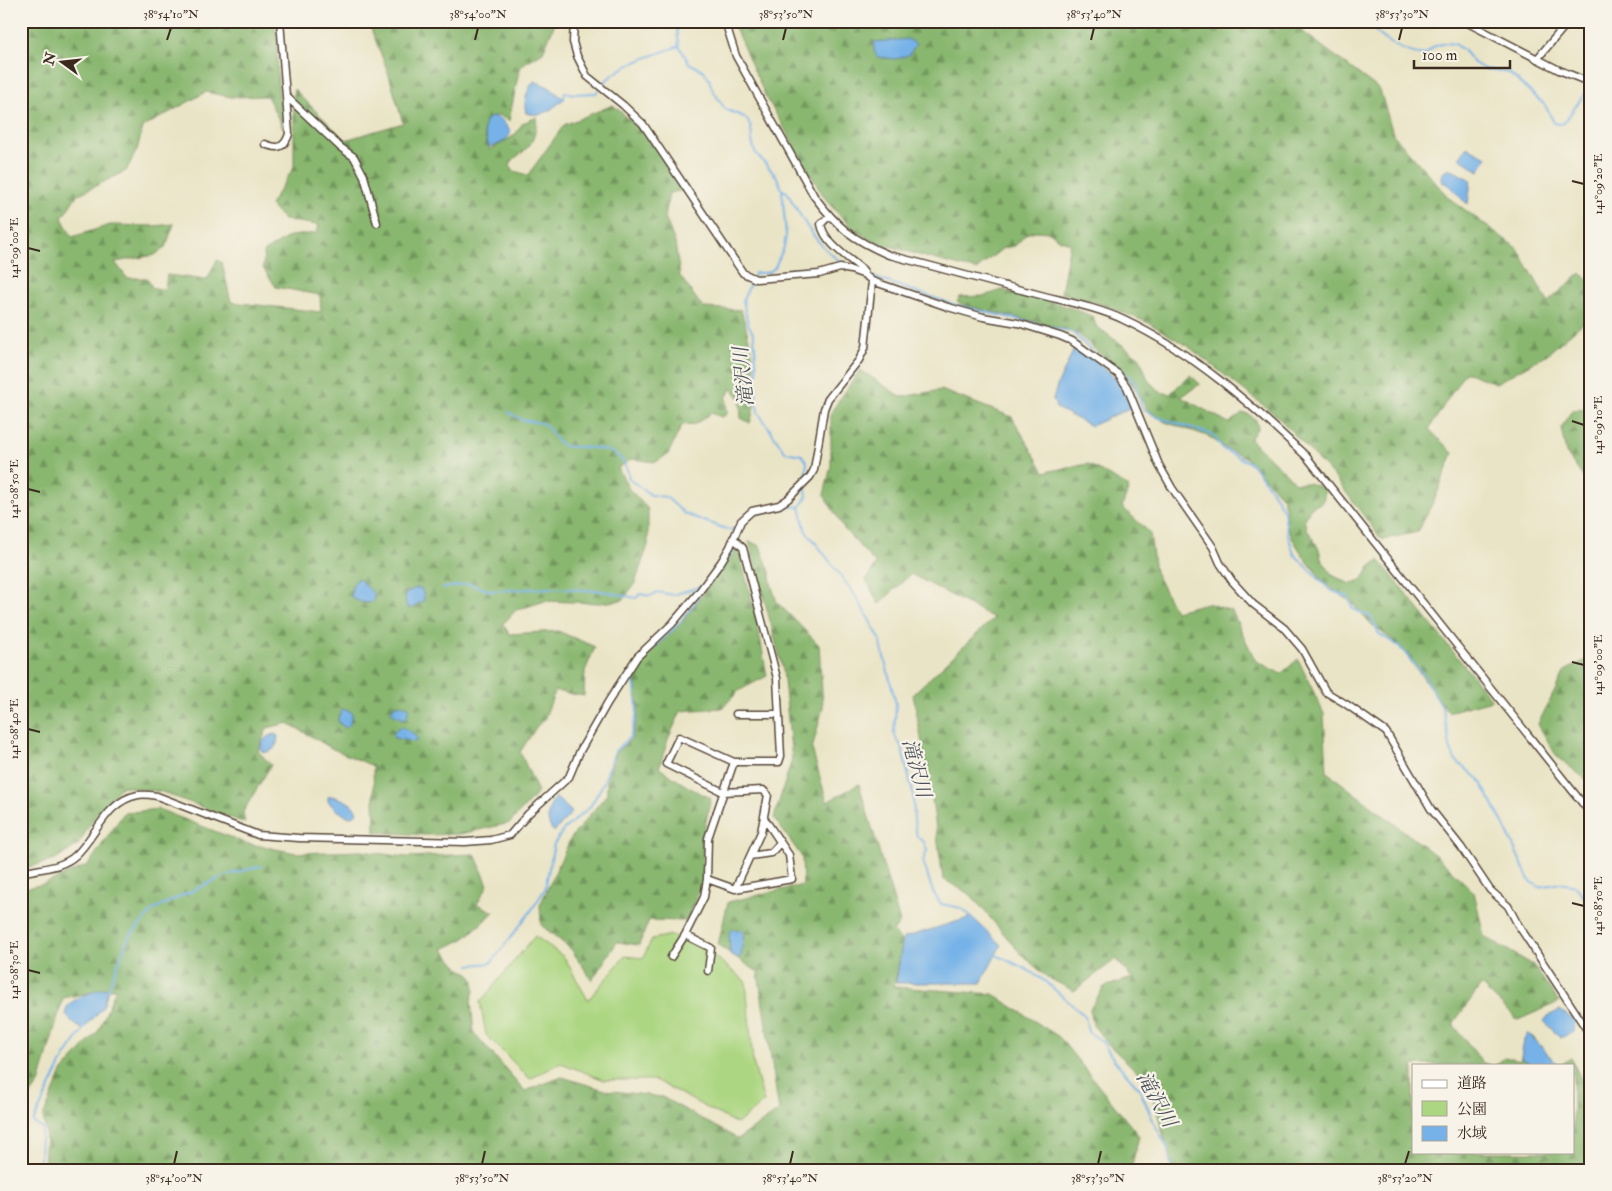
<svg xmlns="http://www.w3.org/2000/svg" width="1612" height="1191" font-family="'IM FELL Double Pica','Noto Serif JP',serif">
<defs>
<pattern id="forest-firs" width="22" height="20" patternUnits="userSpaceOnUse" patternTransform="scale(1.25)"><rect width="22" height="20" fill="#89b76f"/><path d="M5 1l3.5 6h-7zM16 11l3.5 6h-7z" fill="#71955b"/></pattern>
</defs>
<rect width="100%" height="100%" fill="#f7f3e8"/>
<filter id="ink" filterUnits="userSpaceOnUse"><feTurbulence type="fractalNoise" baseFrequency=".02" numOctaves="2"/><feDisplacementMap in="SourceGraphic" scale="10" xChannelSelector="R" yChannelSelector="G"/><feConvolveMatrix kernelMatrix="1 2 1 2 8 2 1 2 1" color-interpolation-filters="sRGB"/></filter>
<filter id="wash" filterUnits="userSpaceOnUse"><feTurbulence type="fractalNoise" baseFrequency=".0096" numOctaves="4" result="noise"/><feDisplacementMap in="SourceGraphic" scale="20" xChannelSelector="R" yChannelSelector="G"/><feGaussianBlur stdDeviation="1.12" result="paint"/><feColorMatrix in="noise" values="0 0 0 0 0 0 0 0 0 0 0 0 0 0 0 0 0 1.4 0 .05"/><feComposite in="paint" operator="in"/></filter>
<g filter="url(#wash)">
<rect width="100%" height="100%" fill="#eae4c6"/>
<path fill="#acd681" stroke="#748050" d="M 672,935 L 708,951 L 746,982 L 753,1062 L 764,1102 L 737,1124 L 655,1080 L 604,1080 L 561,1063 L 530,1079 L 486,1035 L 480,1002 L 535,936 L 564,957 L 588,1000 L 625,956 L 643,958 L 652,939 Z"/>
<path fill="url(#forest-firs)" stroke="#627046" d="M 21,21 L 275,21 L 277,40 L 278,87 L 283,128 L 267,96 L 231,97 L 206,92 L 143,127 L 137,150 L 126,171 L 77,195 L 62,218 L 72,237 L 110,225 L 154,226 L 174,224 L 166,246 L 155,255 L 115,262 L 127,278 L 147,278 L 153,289 L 165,289 L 167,275 L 207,280 L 217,260 L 222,263 L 231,302 L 321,312 L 320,295 L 276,287 L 263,268 L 264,252 L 290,236 L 317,233 L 319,225 L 284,220 L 270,205 L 294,167 L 294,89 L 345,140 L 403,123 L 388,72 L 368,21 L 553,21 L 555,23 L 543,52 L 520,66 L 509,121 L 498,115 L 485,123 L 484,134 L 490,150 L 515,135 L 523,123 L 537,117 C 536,127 535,141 527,148 C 521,155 513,157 510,165 L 514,171 L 528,175 L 564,125 L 613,105 L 637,126 L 663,155 L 686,190 L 669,193 L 665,217 L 675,243 L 680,276 L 703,308 L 741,310 C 751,343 762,389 750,423 L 741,418 L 740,399 L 732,388 L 726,398 L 727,414 L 722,417 L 711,413 L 695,424 L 682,425 L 668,454 L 656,462 L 632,459 L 618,468 L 629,489 L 648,509 L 648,545 L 635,583 L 623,600 L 601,603 L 545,601 L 516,610 L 503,624 L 509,634 L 558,631 L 595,647 L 585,671 L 584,696 L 555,691 L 544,720 L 537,726 L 520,752 L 538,792 L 510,823 L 460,834 L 424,835 L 375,832 L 373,766 L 333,749 L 288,723 L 267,728 L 258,751 L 271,765 L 243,812 L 245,823 L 162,792 L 122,786 L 96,814 L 78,845 L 55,860 L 21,869 Z
M 732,21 L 1296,21 L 1298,28 L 1380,90 L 1393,134 L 1449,198 L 1518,249 L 1548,302 L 1581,273 L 1591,283 L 1591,316 L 1546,355 L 1496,383 L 1465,372 L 1429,429 L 1453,453 L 1436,496 L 1418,532 L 1382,540 L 1336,479 L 1277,416 L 1189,347 L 1149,323 L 1104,305 L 1061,293 L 1070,243 L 1058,239 L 1050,232 L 1035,231 L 1026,234 L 1015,246 L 1003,248 L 976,270 L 929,258 L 870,240 L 851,227 L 830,205 L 819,189 L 765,95 Z
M 1002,290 C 1032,298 1066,303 1093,317 L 1096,326 L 1140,358 L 1148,380 L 1160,392 L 1170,394 L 1190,375 L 1200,384 L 1181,397 L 1229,423 L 1242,413 L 1248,414 L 1256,420 L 1258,427 L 1250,439 C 1265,454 1281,467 1295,483 L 1309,483 L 1325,489 L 1323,502 L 1312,507 L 1304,519 L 1307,529 L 1319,549 L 1321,558 L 1332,575 L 1350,584 L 1363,579 L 1370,567 L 1379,560 L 1492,700 L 1448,712 L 1399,645 L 1372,625 L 1351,602 L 1324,583 L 1304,557 L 1292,538 L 1286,524 L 1286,512 L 1283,498 L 1245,457 L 1225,448 L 1208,436 L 1165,422 L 1147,409 L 1135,388 L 1120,372 L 1079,335 L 1065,329 L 964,305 L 957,302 L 960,297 L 984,296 Z
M 860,370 L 901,397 L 941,390 L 1012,417 L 1044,472 L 1088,464 L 1129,487 L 1122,507 L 1150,533 L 1155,572 L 1175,611 L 1207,603 L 1232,611 L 1255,660 L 1281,674 L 1298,659 L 1324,714 L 1327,772 L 1435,855 L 1474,892 L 1484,936 L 1533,965 L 1559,1002 L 1518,1020 L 1481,985 L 1453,1024 L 1483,1063 L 1490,1065 L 1413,1065 L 1413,1152 L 1573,1152 L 1573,1065 L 1561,1065 L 1571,1058 L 1591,1100 L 1591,1131 L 1588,1136 L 1591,1141 L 1591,1170 L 1173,1170 L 1149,1083 L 1107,1043 L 1093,1025 L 1090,1009 L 1104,987 L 1132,978 L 1116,959 L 1074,991 L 1047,977 L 1020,953 L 971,895 L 943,879 L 932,799 L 913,694 L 994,618 L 911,574 L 879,604 L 866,580 L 876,564 L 845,530 L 824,495 L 831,466 L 831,412 Z
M 1591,409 L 1591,485 L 1588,484 L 1566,453 L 1561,428 L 1572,410 Z
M 749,541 L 760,546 L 770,572 L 771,584 L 777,602 L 819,645 L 823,707 L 812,749 L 827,802 L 859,784 L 900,922 L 893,932 L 903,942 L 894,987 L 993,994 L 1059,1037 L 1139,1136 L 1132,1165 L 1133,1170 L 44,1170 L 46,1132 L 43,1117 L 62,1072 L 99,1030 L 116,988 L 63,998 L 39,1084 L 21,1107 L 21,889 L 44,884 L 88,865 L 124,813 L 158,809 L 245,843 L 296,853 L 362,851 L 406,857 L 475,854 L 488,885 L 477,904 L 494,912 L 465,938 L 443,949 L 460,969 L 469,973 L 474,980 L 474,991 L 471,1001 L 474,1033 L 525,1091 L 562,1077 L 605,1090 L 662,1097 L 738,1139 L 779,1111 L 758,972 L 718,945 L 728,902 L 803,885 L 802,857 L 774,818 L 792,759 L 783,670 Z
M 738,548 L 756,616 L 767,676 L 740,690 L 722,708 L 681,711 L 668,739 L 659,768 L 688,787 L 711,798 L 702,839 L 703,883 L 686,921 L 649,920 L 639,945 L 617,942 L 592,980 L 571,949 L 541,925 L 540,905 L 571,838 L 607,794 L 607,779 L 616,752 L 631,739 L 638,715 L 635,675 L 643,660 L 680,624 Z
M 1591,657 L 1591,783 L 1557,757 L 1538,724 L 1565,671 Z
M 1532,1036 L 1557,1065 L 1496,1065 L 1505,1057 L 1520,1061 L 1525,1041 Z"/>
<path fill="#76b2e8" stroke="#586e83" d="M 908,39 L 916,44 L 909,55 L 896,59 L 877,57 L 874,50 L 874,42 Z
M 534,81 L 549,87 L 564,99 C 550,110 544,118 526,113 C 523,101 527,90 534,81 Z
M 493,116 L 501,119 L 511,132 C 508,140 498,146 489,147 L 484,130 L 485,121 Z
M 1467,147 L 1487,157 L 1479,171 L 1459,158 Z
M 1448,168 L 1471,180 L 1468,204 C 1457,197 1453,185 1442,182 L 1442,174 Z
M 1075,347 L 1079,347 L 1119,381 L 1126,390 L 1132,407 L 1091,426 L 1056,408 L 1053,399 L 1057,386 Z
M 358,578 L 374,594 L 374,599 L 370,603 L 360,602 L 351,597 L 352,586 Z
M 416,588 L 421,588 L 424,596 L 424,600 L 412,608 L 407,608 L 405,598 L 406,593 Z
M 395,704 L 409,707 L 407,717 L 405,719 L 396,716 L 391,712 Z
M 342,709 L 350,711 L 352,714 L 350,724 L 346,728 L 339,723 L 338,718 Z
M 402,727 L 414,734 L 418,740 L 414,742 L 394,738 L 393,734 L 398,728 Z
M 274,734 L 278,736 L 277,743 L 274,749 L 264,753 L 261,750 C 260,741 266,737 274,734 Z
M 332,796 C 342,799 353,802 357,812 L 355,815 L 349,817 L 335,809 L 328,801 L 328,797 Z
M 555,797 L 572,812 L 554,832 C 544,822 548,808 555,797 Z
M 972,917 L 1001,945 L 981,983 L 896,983 L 903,938 Z
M 732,929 L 741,930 L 744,932 L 741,956 L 738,958 L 730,954 L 729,932 Z
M 104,988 L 108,990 L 103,1007 L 83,1030 C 79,1027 74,1024 70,1020 C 53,1003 93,992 104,988 Z
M 1560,1010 L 1575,1021 L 1574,1032 L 1560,1038 L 1544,1021 L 1548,1016 Z
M 1528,1033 L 1558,1065 L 1533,1065 L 1521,1058 L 1524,1040 Z"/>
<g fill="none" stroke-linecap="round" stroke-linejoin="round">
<path stroke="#76b2e8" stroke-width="2" d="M 676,21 L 679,46 L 689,63 L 704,71 L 709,79 L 712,89 L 725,109 L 744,117 L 748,121 L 751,128 L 752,141 L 755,152 L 777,177 L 782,190 L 786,235 L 784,247 L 775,267 L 771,271 L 765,273 L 755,273 L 754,276
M 1366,21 C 1380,39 1402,53 1425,55 L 1435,46 L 1445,43 L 1455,44 L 1463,50 L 1474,63 L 1484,69 L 1509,73 L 1545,105 L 1554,123 L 1560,124 L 1564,123 L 1585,93 L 1591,93
M 602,85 C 619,64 655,55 679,46
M 564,99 L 565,92 L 574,94 L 596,93 L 599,89
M 782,190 L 787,192 C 804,223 819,252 852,268
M 870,276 L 955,305 L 1072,332 L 1096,355
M 752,280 L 743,300 L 748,324 L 754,335 L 755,348 L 757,373 L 756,400 L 758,412 L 785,452 L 802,455 L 807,462 L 805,479
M 1102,359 L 1121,369 L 1135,383 L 1142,408 L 1157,417 L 1213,435 L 1223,449 L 1252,464 L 1271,489 L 1284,511 L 1287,532 L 1294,554 L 1330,590 L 1348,597 L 1353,609 L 1371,617 L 1379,634 L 1399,646 L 1424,676 L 1442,707 L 1446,724 L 1450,747 L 1455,760 L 1479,779 L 1503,823 L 1529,880 L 1539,887 L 1561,883 L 1576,886 L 1591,907
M 508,412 L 522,420 L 542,423 L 549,429 L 558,442 L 564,446 C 592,449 625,443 629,479 L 651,495 L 666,497 L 685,514 L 729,530 L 735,529
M 805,484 L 807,496 L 800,507 L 806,532 L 816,543 L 855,595 L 879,637 L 896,704 L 894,734 L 901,746 L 913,793 L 914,820 L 917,837 L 924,842 L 927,850 L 923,861 L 933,892 L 941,904 L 961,908 L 972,917
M 741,527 C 744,524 746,520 749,518 C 759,511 788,505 800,507
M 720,569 L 732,552 L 735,543
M 443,588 L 469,584 L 491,591 L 550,588 L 602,591 L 636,598 L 640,594 L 651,596 L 657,592 L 673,595 L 702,586
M 996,955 L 1026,969 L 1046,982 L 1085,1016 L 1088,1032 L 1102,1041 L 1114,1060 L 1139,1088 L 1156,1127 L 1167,1147 L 1172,1170
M 470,965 L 491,963 L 531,911 L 545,889 L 554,844 L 564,829 L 590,807 L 603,784 L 615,751 L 630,737 L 637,714 L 635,687 L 632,674 L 643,658 L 679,624 L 699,597
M 108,990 L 128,938 L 154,909 L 224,876 L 261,866
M 39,1170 C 42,1154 38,1144 43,1129 L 33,1122 L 65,1056 L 83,1030"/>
</g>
</g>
<g filter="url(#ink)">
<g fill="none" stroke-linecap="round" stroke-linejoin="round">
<g stroke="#554637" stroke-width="9">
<path id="minor" d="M 574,21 L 573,42 L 577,56 L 587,76 L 623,105 L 643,124 L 743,273 L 756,279 L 819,274 L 840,268 L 851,270 L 865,275 L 872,281 L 948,307 L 983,317 L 1018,323 L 1060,336 L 1072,341 L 1118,374 L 1127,387 L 1159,465 L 1172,488 L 1213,547 L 1220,563 L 1232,581 L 1253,604 L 1284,628 L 1302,649 L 1326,692 L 1346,704 L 1386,732 L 1431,809 L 1461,847 L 1490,890 L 1508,906 L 1517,923 L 1591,1036
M 725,21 L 736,56 L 814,196 C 837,227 853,240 889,255 C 937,267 985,281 1033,293 C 1062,301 1097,307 1124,320 C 1194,353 1251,404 1306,456 L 1591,814
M 1464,21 L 1559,70 L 1591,83
M 1537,59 L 1569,21
M 286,96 L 340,147 L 354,157 L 364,176 L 377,223
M 265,144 C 277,149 284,149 289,134 L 280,21
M 829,216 L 821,224 C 824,243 849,258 863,270 L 865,274
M 736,714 L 779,714
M 750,856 L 771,853 L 780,843
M 21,873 C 39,868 61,869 76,855 C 97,835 106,801 138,795 C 144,794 151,795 157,796 L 258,835 L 299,838 L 465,842 L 491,840 L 510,835 L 528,814 L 569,777 L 580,751 L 608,702 L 637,657 L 672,624 L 699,592 L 721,562 L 730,547 L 741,521 L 752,511 L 779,505 L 788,499 L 810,477 L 814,470 L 824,409 L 828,399 L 859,360 L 865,348 L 872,281
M 707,879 L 735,889 L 761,832 L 768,795 L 763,790 L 723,792 L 666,764 L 679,737 L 734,762 L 779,762 L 781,756 L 777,678 L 743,548 L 733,538
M 735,889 L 792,879 L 789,855 L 764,818
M 685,935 L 711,948 L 708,971
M 671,957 L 685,935 L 704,897 L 707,879 L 708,838 L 734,762"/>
</g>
<use href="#minor" stroke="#fff" stroke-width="6"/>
</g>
</g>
<path fill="none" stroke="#3b2a1e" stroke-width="2" d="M 167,40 L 171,28M 475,40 L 478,28M 783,40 L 786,28M 1091,40 L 1094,28M 1399,40 L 1402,28M 1572,181 L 1584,184M 28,248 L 40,251M 1572,421 L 1584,425M 28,489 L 40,492M 1572,662 L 1584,665M 28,729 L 40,732M 1572,903 L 1584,906M 28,970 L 40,973M 174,1164 L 177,1151M 482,1164 L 485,1151M 790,1164 L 793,1151M 1098,1164 L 1101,1151M 1405,1164 L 1409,1151"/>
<g text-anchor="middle" stroke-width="4.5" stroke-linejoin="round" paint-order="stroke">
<g font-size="20" font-style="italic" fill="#4d535b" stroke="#f7f3e8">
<text transform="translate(743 377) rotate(-96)" y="7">滝沢川</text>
<text transform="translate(917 768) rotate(75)" y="7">滝沢川</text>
<text transform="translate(1157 1099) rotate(61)" y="7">滝沢川</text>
</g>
</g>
<rect width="1612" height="1191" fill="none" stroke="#f7f3e8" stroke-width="55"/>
<rect x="1412" y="1064" width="162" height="90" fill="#f7f3e8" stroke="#aca397"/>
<rect x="1422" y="1080" width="25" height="8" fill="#ffffff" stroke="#aca397"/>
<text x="1457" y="1088" font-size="15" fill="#3b2a1e">道路</text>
<rect x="1422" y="1101" width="25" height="15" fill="#acd681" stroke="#aca397"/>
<text x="1457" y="1114" font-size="15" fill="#3b2a1e">公園</text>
<rect x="1422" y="1126" width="25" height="15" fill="#76b2e8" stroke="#aca397"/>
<text x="1457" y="1138" font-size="15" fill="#3b2a1e">水域</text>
<g transform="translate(62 62) rotate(285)" stroke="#f7f3e8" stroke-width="4" paint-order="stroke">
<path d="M0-4L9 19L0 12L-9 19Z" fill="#3b2a1e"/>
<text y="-8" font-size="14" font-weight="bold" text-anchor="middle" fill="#3b2a1e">N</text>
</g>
<path d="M1414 60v8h96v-8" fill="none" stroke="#3b2a1e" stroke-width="2.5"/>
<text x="1422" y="60" font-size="15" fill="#3b2a1e" stroke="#f7f3e8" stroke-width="4" paint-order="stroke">100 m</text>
<rect x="28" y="28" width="1556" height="1136" fill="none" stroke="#3b2a1e" stroke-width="2"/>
<g font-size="12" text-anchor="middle" fill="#3b2a1e">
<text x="171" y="18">38°54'10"N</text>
<text x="478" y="18">38°54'00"N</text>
<text x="786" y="18">38°53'50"N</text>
<text x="1094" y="18">38°53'40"N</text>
<text x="1402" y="18">38°53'30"N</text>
<text transform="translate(1598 184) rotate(-90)" y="4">141°09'20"E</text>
<text transform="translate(14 248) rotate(-90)" y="4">141°09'00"E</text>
<text transform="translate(1598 425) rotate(-90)" y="4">141°09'10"E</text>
<text transform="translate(14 489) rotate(-90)" y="4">141°08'50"E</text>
<text transform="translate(1598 665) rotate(-90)" y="4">141°09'00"E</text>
<text transform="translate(14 729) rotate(-90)" y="4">141°08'40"E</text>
<text transform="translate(1598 906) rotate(-90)" y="4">141°08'50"E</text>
<text transform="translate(14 970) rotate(-90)" y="4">141°08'30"E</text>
<text x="174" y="1182">38°54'00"N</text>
<text x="482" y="1182">38°53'50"N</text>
<text x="790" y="1182">38°53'40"N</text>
<text x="1098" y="1182">38°53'30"N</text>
<text x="1405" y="1182">38°53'20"N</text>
</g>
</svg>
